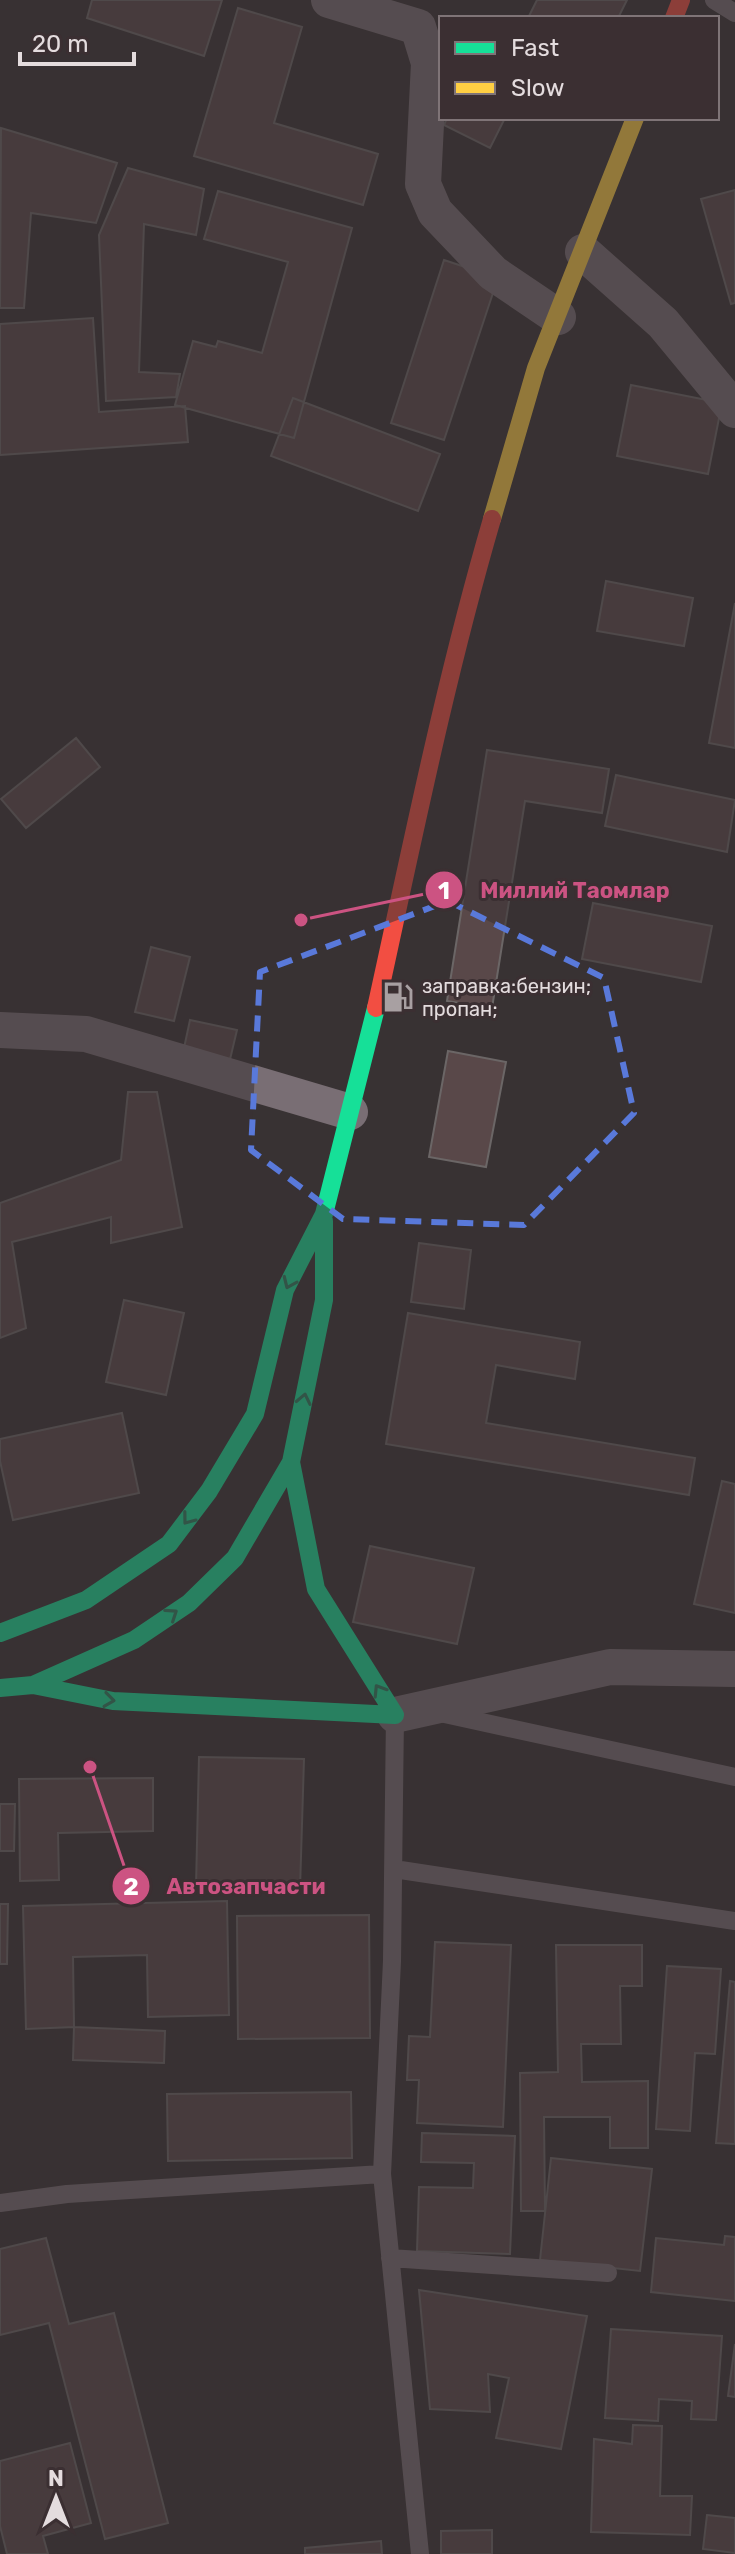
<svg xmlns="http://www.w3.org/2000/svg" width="735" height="2554" font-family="Rubik,sans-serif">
<rect width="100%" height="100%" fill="#383233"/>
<path fill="#594849" stroke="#6b6666" stroke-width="2" d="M 92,0 L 222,0 L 204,56 L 87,18 Z
M 537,0 L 627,0 L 618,18 L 528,18 Z
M 238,8 L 302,27 L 274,123 L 378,154 L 363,205 L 194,156 Z
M 447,118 L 505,118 L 490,148 L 444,125 Z
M 1,128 L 117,163 L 96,223 L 31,213 L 24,308 L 0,308 Z
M 128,168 L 204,189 L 196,235 L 144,224 L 139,372 L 180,374 L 176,397 L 106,401 L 99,235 Z
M 735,190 L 735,303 L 731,304 L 701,199 Z
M 218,191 L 352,228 L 294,438 L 175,405 L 193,341 L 216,347 L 218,341 L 262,353 L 288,262 L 204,239 Z
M 444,260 L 498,278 L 444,440 L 391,423 Z
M 93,318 L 99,412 L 185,406 L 188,442 L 0,455 L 0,324 Z
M 631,385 L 722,403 L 708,474 L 617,456 Z
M 293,398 L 440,454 L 418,511 L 271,456 Z
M 606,581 L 693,598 L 684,646 L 597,631 Z
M 735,603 L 735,748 L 709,743 Z
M 76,738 L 100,767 L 26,828 L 1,799 Z
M 487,750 L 609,769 L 602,813 L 525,801 L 492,1008 L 447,1001 Z
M 616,775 L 735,800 L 727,852 L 605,826 Z
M 593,903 L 712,926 L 701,982 L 582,959 Z
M 151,947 L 190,957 L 174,1021 L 135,1012 Z
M 190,1020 L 237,1030 L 227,1072 L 181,1062 Z
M 448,1051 L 506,1062 L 486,1167 L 429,1157 Z
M 128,1092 L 157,1092 L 182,1227 L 111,1243 L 111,1217 L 12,1242 L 26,1328 L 0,1338 L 0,1203 L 121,1160 Z
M 419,1243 L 471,1250 L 464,1309 L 411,1302 Z
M 124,1300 L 184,1313 L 166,1395 L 106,1382 Z
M 408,1313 L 580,1342 L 575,1379 L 496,1365 L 486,1423 L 695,1458 L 689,1495 L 386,1444 Z
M 122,1413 L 139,1493 L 13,1520 L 0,1461 L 0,1439 Z
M 722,1481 L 735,1484 L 735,1613 L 694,1604 Z
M 370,1546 L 474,1568 L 457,1644 L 353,1622 Z
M 199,1757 L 304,1759 L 300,1889 L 196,1886 Z
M 153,1778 L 153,1831 L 58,1833 L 59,1880 L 20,1881 L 19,1779 Z
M 0,1804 L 15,1804 L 14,1851 L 0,1851 Z
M 227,1901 L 229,2015 L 148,2017 L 147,1955 L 73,1957 L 74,2027 L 26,2029 L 23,1906 Z
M 0,1904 L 8,1904 L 7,1964 L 0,1964 Z
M 369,1915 L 370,2038 L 238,2039 L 237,1916 Z
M 435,1942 L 511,1945 L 503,2127 L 417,2123 L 419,2080 L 407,2080 L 409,2036 L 430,2037 Z
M 556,1945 L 642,1945 L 642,1986 L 620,1986 L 621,2044 L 581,2044 L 582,2082 L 648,2081 L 648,2148 L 610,2148 L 610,2117 L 544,2117 L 545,2211 L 521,2211 L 520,2073 L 558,2072 Z
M 667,1966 L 721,1969 L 715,2054 L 695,2053 L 690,2131 L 656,2129 Z
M 730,1981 L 735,1982 L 735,2144 L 716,2143 Z
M 74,2027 L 165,2031 L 164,2063 L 73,2060 Z
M 351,2092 L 352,2158 L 168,2161 L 167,2094 Z
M 422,2133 L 515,2136 L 510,2254 L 417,2251 L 419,2187 L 473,2188 L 474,2163 L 421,2162 Z
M 551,2158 L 652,2169 L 640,2271 L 540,2260 Z
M 725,2236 L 735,2237 L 735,2301 L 651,2292 L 656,2238 L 724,2245 Z
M 46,2238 L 69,2324 L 114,2313 L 168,2523 L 105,2539 L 49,2323 L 0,2335 L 0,2249 Z
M 419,2290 L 587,2316 L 561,2449 L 496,2438 L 509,2378 L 488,2374 L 490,2412 L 430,2409 Z
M 611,2329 L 722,2336 L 716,2420 L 691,2419 L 692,2401 L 659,2399 L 658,2421 L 605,2418 Z
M 735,2344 L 735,2397 L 728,2396 Z
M 633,2425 L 662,2426 L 660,2496 L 692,2496 L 690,2535 L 591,2532 L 594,2439 L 632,2444 Z
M 70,2443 L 91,2523 L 43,2536 L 48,2554 L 7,2554 L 0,2526 L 0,2461 Z
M 707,2515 L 735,2518 L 735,2553 L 703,2549 Z
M 492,2530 L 492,2554 L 441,2554 L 441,2531 Z
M 381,2541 L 382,2554 L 305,2554 L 305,2548 Z"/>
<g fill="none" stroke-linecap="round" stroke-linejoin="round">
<path stroke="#796e74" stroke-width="18" d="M 714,0 L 735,13
M 440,1713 L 735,1777
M 395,1715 L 392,1961 L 382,2174 L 420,2554
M 394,1869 L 735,1921
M 0,2203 L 67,2194 L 382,2174
M 390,2258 L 608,2273"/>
<path stroke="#796e74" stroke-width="36" d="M 329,0 L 418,27 L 429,63 L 423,184 L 435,212 L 493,273 L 558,317
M 583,252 L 663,323 L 735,410
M 0,1030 L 86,1034 L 350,1112
M 395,1715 L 610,1667 L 735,1669"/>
<path stroke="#16e098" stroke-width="18" d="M 0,1633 L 86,1600 L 169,1544 L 209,1491 L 255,1414 L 285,1290 L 324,1214 L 376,1008
M 33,1685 L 113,1701 L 395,1715 L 316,1589 L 291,1462
M 0,1688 L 33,1685 L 134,1640 L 189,1603 L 235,1558 L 291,1462 L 324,1300 L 324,1221"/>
<path stroke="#ffcf43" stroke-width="18" d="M 492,519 L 536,368 L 635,118"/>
<path stroke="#f24e42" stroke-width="18" d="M 674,18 L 681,0
M 376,1008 C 412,844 445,680 492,519"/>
</g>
<defs><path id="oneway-chevron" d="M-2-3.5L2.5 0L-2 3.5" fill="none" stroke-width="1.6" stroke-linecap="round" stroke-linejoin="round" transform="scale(2)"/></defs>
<g stroke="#2a7f60">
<use href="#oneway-chevron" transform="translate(289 1283) rotate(114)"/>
<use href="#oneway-chevron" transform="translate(304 1399) rotate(-78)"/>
<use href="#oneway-chevron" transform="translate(188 1519) rotate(127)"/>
<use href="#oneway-chevron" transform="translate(172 1614) rotate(-34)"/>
<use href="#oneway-chevron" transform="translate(379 1690) rotate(-122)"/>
<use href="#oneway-chevron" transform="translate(109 1700) rotate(8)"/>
</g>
<path d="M0 0H735V2554H0ZM 448,901 L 604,978 L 634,1113 L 524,1225 L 343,1219 L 251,1150 L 260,972 Z" fill="#383233" fill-opacity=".55" fill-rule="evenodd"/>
<path fill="none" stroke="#5979da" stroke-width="6" stroke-dasharray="16 10" stroke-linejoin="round" d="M 448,901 L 604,978 L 634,1113 L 524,1225 L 343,1219 L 251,1150 L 260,972 Z"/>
<defs>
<g id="fuel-bare" transform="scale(2.4)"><path d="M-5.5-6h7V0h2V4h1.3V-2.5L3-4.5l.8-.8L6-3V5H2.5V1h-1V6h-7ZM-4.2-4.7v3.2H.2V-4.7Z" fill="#a8a0a2" stroke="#3b2f32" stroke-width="2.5" paint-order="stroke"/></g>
</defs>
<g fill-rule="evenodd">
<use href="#fuel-bare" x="398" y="997"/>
</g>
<g text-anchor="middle" stroke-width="6" stroke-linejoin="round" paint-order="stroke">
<g font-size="20" fill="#e4dcde" stroke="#3b2f32" text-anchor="start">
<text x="422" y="993">заправка:бензин;<tspan x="422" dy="23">пропан;</tspan></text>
</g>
</g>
<path fill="none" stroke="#cc5382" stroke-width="3" d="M301 920L444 890M90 1767L131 1886"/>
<g fill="#cc5382" stroke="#3b2f32" stroke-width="3">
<circle cx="301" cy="920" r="8"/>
<circle cx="90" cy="1767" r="8"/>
<circle cx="444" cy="890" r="20"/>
<circle cx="131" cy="1886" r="20"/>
</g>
<g font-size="24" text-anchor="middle" font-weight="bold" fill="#fff">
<text x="444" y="899">1</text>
<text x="131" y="1895">2</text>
</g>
<g font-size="22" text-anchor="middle" font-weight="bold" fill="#cc5382" stroke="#3b2f32" stroke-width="6" stroke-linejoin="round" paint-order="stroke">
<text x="575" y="898">Миллий Таомлар</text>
<text x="246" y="1894">Автозапчасти</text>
</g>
<rect x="439" y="16" width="280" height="104" fill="#3b2f32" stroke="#7f7477" stroke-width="2"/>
<rect x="455" y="42" width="40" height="12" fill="#16e098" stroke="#7f7477" stroke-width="2"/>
<text x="511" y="56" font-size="24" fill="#e4dcde">Fast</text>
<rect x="455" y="82" width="40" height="12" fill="#ffcf43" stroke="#7f7477" stroke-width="2"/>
<text x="511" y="96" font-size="24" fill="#e4dcde">Slow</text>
<g transform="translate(56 2498)" stroke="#3b2f32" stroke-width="6" paint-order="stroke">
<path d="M0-6L14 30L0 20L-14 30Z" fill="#e4dcde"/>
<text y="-12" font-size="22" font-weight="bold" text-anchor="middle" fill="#e4dcde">N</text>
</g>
<path d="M20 52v12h114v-12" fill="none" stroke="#e4dcde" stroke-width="4"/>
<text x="32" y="52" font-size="24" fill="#e4dcde" stroke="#3b2f32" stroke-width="6" paint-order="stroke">20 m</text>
</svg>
